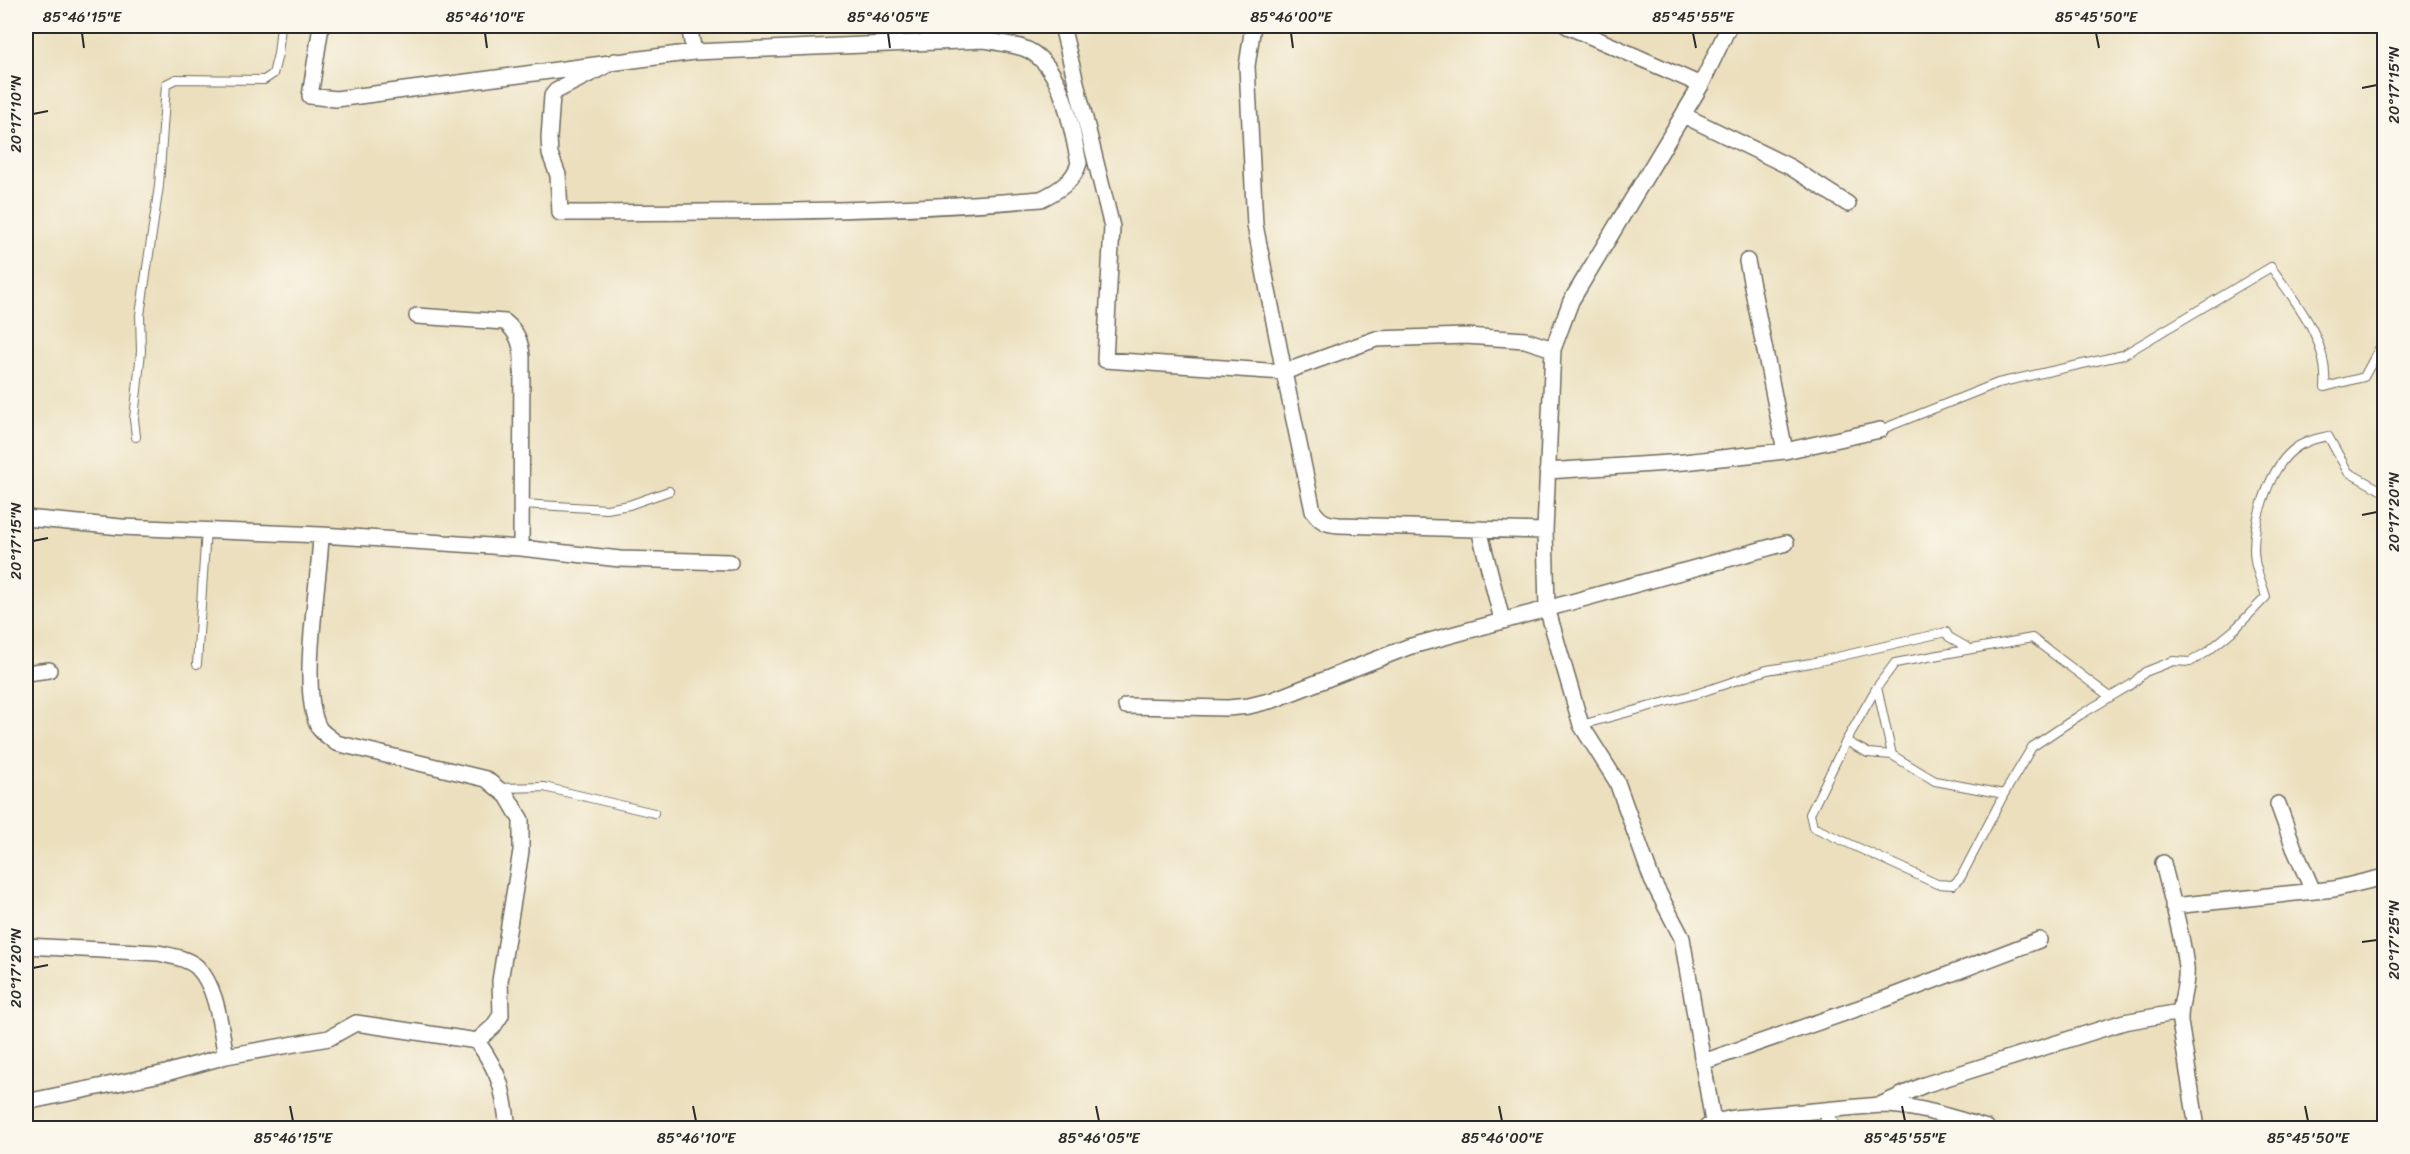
<svg xmlns="http://www.w3.org/2000/svg" width="2410" height="1154" font-family="Sriracha,sans-serif">
<rect width="100%" height="100%" fill="#fbf7ec"/>
<filter id="ink" filterUnits="userSpaceOnUse"><feTurbulence type="fractalNoise" baseFrequency=".0167" numOctaves="2"/><feDisplacementMap in="SourceGraphic" scale="12" xChannelSelector="R" yChannelSelector="G"/><feConvolveMatrix kernelMatrix="1 2 1 2 8 2 1 2 1" color-interpolation-filters="sRGB"/></filter>
<filter id="wash" filterUnits="userSpaceOnUse"><feTurbulence type="fractalNoise" baseFrequency=".008" numOctaves="4" result="noise"/><feDisplacementMap in="SourceGraphic" scale="24" xChannelSelector="R" yChannelSelector="G"/><feGaussianBlur stdDeviation="1.35" result="paint"/><feColorMatrix in="noise" values="0 0 0 0 0 0 0 0 0 0 0 0 0 0 0 0 0 1.4 0 .05"/><feComposite in="paint" operator="in"/></filter>
<g filter="url(#wash)">
<rect width="100%" height="100%" fill="#ebdfbd"/>
</g>
<g filter="url(#ink)">
<g fill="none" stroke-linecap="round" stroke-linejoin="round">
<g stroke="#6e6a5e" stroke-width="10">
<path id="lane" d="M 1880,430 L 1998,383 L 2123,355 L 2271,267 C 2296,303 2329,340 2325,387 L 2364,377 L 2384,340
M 136,437 L 134,419 L 141,351 L 140,315 L 159,186 L 166,84 L 176,79 L 264,80 L 273,74 L 278,54 L 281,26
M 522,504 L 607,509 L 629,505 L 669,491
M 197,664 L 206,530
M 1877,687 L 1892,755
M 1581,725 L 1699,693 L 1767,670 L 1811,663 L 1946,632 L 1949,637 L 1970,649
M 1846,741 L 1877,687 L 1895,663 L 2032,638 L 2109,696
M 499,788 L 544,787 L 654,813
M 2004,794 L 1961,877 L 1953,885 L 1937,884 L 1813,827 L 1810,814 L 1846,741 L 1868,753 L 1892,755 L 1935,781 L 2004,794 L 2032,747 L 2080,715 L 2132,684 L 2145,672 L 2173,661 L 2190,662 L 2207,652 L 2235,629 L 2266,597 C 2263,585 2257,573 2255,561 C 2250,529 2268,470 2293,450 C 2304,441 2315,439 2328,436 L 2348,472 L 2384,492"/>
</g>
<g stroke="#6e6a5e" stroke-width="18">
<path id="street" d="M 321,26 L 310,96 L 336,99 L 694,52 L 985,40 L 984,26
M 689,26 L 694,52
M 1062,26 L 1112,227 L 1105,360 L 1284,372 L 1255,225 L 1247,66 L 1253,26
M 615,61 L 556,91 L 552,96 L 549,138 L 550,154 L 558,175 L 560,213 C 720,212 881,213 1041,199 C 1058,191 1074,181 1079,163 C 1071,127 1063,62 1023,48 C 1011,44 998,43 985,40
M 1701,85 L 1729,26
M 1683,115 L 1790,167 L 1848,204
M 1747,261 L 1785,451
M 417,316 L 505,322 C 517,332 521,342 522,357 L 521,548
M 1553,349 L 1545,531 L 1547,608 L 1581,725 L 1617,782 L 1652,880 L 1682,938 L 1714,1128
M 1547,471 L 1684,462 L 1785,451 L 1880,430
M 26,518 L 121,527 L 321,535 C 320,581 298,690 319,728 C 322,733 331,738 336,743 L 486,779 L 507,796 L 521,820 L 521,851 L 500,981 L 501,1015 L 493,1027 L 477,1041 L 356,1023 L 329,1038 L 226,1056 L 166,1073 L 26,1102
M 1479,529 L 1502,620
M 1545,531 L 1339,525 C 1326,524 1321,522 1313,511 L 1284,372 L 1376,339 L 1466,336 L 1525,340 L 1553,349 L 1571,301 L 1701,85 L 1567,26
M 321,535 L 521,548 L 620,559 L 730,562
M 26,673 L 49,670
M 1126,706 L 1228,708 L 1249,706 L 1273,700 L 1408,647 L 1786,543
M 2278,804 L 2294,848 L 2313,891
M 2163,863 C 2171,897 2182,932 2186,967 C 2188,986 2179,1003 2180,1022 L 2197,1128
M 2173,906 L 2334,889 L 2384,877
M 26,946 L 158,953 C 171,956 187,958 197,967 C 218,988 220,1028 226,1056
M 477,1041 C 501,1075 503,1088 508,1128
M 1703,1062 L 1885,999 L 2039,940
M 1880,1105 L 1924,1085 L 2124,1022 L 2180,1012
M 1825,1110 L 1832,1128
M 1706,1128 L 1713,1122 L 1734,1118 L 1880,1105 C 1918,1105 1952,1118 1987,1128"/>
</g>
<use href="#lane" stroke="#fff" stroke-width="8"/>
<use href="#street" stroke="#fff" stroke-width="15"/>
</g>
</g>
<path fill="none" stroke="#2b2b2b" stroke-width="2" d="M 82,33 L 84,48M 485,33 L 487,48M 888,33 L 890,48M 1291,33 L 1293,48M 1693,33 L 1696,48M 2096,33 L 2099,48M 2362,88 L 2377,85M 33,114 L 48,111M 2362,515 L 2377,512M 33,541 L 48,538M 2362,942 L 2377,940M 33,968 L 48,965M 290,1106 L 293,1121M 693,1106 L 696,1121M 1096,1106 L 1099,1121M 1499,1106 L 1502,1121M 1902,1106 L 1905,1121M 2305,1106 L 2308,1121"/>
<rect width="2410" height="1154" fill="none" stroke="#fbf7ec" stroke-width="66"/>
<rect x="33" y="33" width="2344" height="1088" fill="none" stroke="#2b2b2b" stroke-width="2"/>
<g font-size="15" text-anchor="middle" fill="#2b2b2b">
<text x="82" y="22">85°46'15"E</text>
<text x="485" y="22">85°46'10"E</text>
<text x="888" y="22">85°46'05"E</text>
<text x="1291" y="22">85°46'00"E</text>
<text x="1693" y="22">85°45'55"E</text>
<text x="2096" y="22">85°45'50"E</text>
<text transform="translate(2394 85) rotate(-90)" y="5">20°17'15"N</text>
<text transform="translate(16 114) rotate(-90)" y="5">20°17'10"N</text>
<text transform="translate(2394 512) rotate(-90)" y="5">20°17'20"N</text>
<text transform="translate(16 541) rotate(-90)" y="5">20°17'15"N</text>
<text transform="translate(2394 940) rotate(-90)" y="5">20°17'25"N</text>
<text transform="translate(16 968) rotate(-90)" y="5">20°17'20"N</text>
<text x="293" y="1143">85°46'15"E</text>
<text x="696" y="1143">85°46'10"E</text>
<text x="1099" y="1143">85°46'05"E</text>
<text x="1502" y="1143">85°46'00"E</text>
<text x="1905" y="1143">85°45'55"E</text>
<text x="2308" y="1143">85°45'50"E</text>
</g>
</svg>
